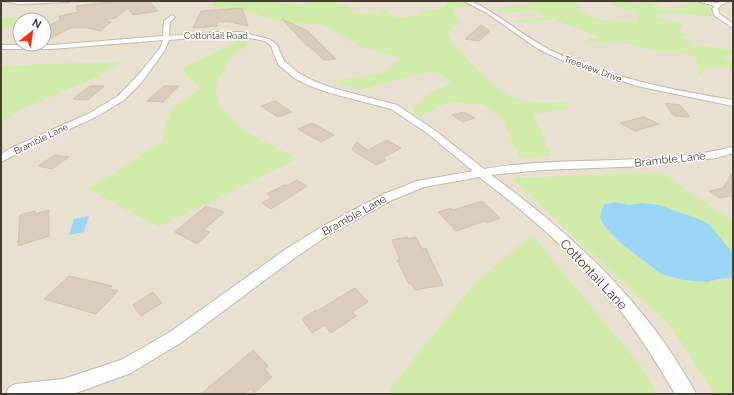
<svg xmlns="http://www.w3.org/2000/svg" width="734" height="395" font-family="Raleway,sans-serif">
<rect width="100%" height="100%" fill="#f4efe5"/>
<path fill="#e8e1d2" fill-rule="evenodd" d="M 1,1 L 733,1 L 733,394 L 1,394 ZM 20,20 L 44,20 L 44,44 L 20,44 Z"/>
<path fill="#d1ecaa" d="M 214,1 L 274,1 L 273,2 L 302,5 L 314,1 L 340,1 L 335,3 L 348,6 L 355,14 L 372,14 L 389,8 L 387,11 C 397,24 414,14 426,11 C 433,10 440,9 447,6 L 447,3 L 442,1 L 460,1 L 469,3 L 469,6 L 454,9 L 457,18 L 460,21 L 460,24 L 447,32 C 449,44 502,94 514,98 C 531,104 549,102 567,102 L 570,108 L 534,114 L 551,156 L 520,158 L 502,119 L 483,105 L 449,102 L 420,116 L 412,111 L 427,95 L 451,82 L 435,71 L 403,78 L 361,90 L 332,81 L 385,72 L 400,58 L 358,46 L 324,25 L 284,22 L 263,17 L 252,12 L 213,7 Z
M 530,1 L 574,1 L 580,10 C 587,12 588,15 593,17 C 602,21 628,22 637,21 L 640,14 L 617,7 L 610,1 L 622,1 L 636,4 L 647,1 L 665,1 L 650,6 L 669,10 L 695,2 L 712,5 L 711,17 L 678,13 L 656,14 L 653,17 L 685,24 L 679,30 L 688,34 L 679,38 L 697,45 L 733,50 L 733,55 L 725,56 L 733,65 L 733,68 L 706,67 L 699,76 L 696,57 L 677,51 L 655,51 L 630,44 L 599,43 L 585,40 L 600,37 L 552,19 L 524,23 L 514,22 L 518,20 L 546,17 L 535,10 L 505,13 L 493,10 L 535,3 Z
M 36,16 L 27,20 L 20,20 L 20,23 L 7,29 L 1,29 L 1,18 Z
M 242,39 L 250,43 L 229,59 L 215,87 L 218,105 L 245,131 L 298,159 L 158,227 L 88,189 L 162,142 L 171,110 L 199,89 L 182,68 Z
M 120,62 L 99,76 L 18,111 L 1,123 L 1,67 L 42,64 Z
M 661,172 L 733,221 L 733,253 L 709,224 L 659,205 L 641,203 L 629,205 L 615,202 L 606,228 L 622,244 L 661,274 L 683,280 L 708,282 L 719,279 L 733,278 L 733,394 L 715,394 L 671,327 L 512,178 Z
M 532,235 L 642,367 L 657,394 L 386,394 L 475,282 Z"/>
<path fill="#9bd5f7" d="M 615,202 L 629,205 L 641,203 L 659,205 L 699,219 L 709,224 L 733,253 L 733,278 L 719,279 L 708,282 L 683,280 L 661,274 L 622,244 L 606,228 L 600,218 L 602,209 L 605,204 Z
M 89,216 L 84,232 L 69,235 L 74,219 Z"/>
<path fill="#dacdbc" stroke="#d2c2ac" d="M 119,1 L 149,1 L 158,11 L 133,15 L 128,8 L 115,18 L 105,20 L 111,22 L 100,31 L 88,28 L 70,28 L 44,42 L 44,28 L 60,20 L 59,16 L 78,12 L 76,6 Z
M 242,8 L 248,26 L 226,21 L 218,22 L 217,26 L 193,28 L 201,11 Z
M 282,19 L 308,31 L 336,59 L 324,60 L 309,46 L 307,46 Z
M 481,25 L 490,31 L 479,41 L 465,39 Z
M 90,86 L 104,86 L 88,100 L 73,99 Z
M 164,86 L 179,86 L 163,102 L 147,101 Z
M 275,101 L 292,112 L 278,117 L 261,106 Z
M 665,103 L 680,105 L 690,117 L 674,116 Z
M 464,112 L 475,118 L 463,122 L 452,115 Z
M 644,117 L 659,124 L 635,131 L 620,123 Z
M 312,123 L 334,135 L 321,142 L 298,129 Z
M 387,140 L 401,148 L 383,158 L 386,160 L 376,165 L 352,150 L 356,142 L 368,150 Z
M 55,155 L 69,157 L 52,169 L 38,166 Z
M 733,172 L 733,196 L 720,198 L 709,191 L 723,188 Z
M 297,180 L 307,186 L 271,209 L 262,203 L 272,197 L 267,194 L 284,185 L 286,186 Z
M 482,201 L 500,218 L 487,223 L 485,221 L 456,231 L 438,212 L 451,208 L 453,210 Z
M 206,206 L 224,212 L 204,230 L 210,232 L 197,244 L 175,232 Z
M 49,210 L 49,236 L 18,246 L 20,215 L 35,211 L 35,214 Z
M 408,237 L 408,239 L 416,237 L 422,249 L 426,248 L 443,285 L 415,290 L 412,284 L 409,284 L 397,260 L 400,260 L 392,240 Z
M 69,276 L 112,286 L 109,289 L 118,291 L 96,314 L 44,299 Z
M 355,288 L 368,302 L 352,312 L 356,316 L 331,333 L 325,325 L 312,333 L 302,319 L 316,310 L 317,311 Z
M 153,292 L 162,303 L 141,316 L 133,305 Z
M 253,350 L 268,366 L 265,369 L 272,377 L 254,393 L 251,388 L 244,394 L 201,394 Z"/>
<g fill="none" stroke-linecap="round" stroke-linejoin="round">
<g stroke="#c3b9aa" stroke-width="2">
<path id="minor" d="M 2,1 L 71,1 L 69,2 L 19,4 Z
M 464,1 L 470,1 L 479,5 C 505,19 527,39 554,52 C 611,78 672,90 733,100 L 733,106 L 637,86 L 570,64 L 538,49 L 487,13 Z
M 697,1 L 717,3 L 723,1 L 729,1 L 720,6 L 718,9 L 719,14 L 733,23 L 733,28 L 715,16 L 712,9 L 715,6 Z
M 172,15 L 175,17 L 170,22 L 169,36 L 216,32 L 240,32 L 269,39 L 277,45 L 284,61 L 300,74 L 316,82 L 336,89 L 397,105 L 433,129 L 484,169 C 566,155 651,167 733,147 L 733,153 L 716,158 L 647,166 L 541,170 L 491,175 C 560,225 627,285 674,357 C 681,369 690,381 696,394 L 675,394 C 656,361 635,328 611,299 C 573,253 527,213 479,177 L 424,187 L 392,200 L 333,232 L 296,257 L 182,342 L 131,373 L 73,394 L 6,394 L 9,387 L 16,384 L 63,379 L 121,360 L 170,332 L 286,249 L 323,226 L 384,194 L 417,181 L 473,171 L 427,133 L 391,109 L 330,93 L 310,86 L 294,78 L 278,64 L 271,46 L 265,41 L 240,36 L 216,36 L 169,40 L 165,50 L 141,83 L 124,100 L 96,117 L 34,145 L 1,162 L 1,154 L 11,148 L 90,113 L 118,96 L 140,73 L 160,48 L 163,40 L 52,49 L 1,49 L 1,45 L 52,45 L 163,36 L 164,21 Z"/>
</g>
<use href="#minor" fill="#fff" fill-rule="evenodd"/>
</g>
<g text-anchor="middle" stroke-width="3" stroke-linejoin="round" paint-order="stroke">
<g font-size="9" fill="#473f34" stroke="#fff">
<text x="216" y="39">Cottontail Road</text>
<text transform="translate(593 69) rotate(20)" y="3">Treeview Drive</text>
<text transform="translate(41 139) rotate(-26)" y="3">Bramble Lane</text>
</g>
<g font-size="11" fill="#473f34" stroke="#fff">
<text transform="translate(670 159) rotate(-6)" y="4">Bramble Lane</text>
<text transform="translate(354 215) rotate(-29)" y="4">Bramble Lane</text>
</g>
<g font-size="13" fill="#473f34" stroke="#fff">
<text transform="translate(594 274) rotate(47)" y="5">Cottontail Lane</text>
</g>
</g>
<rect width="734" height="395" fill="none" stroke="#473f34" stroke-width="4"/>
<g transform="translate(32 32) rotate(30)"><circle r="19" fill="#ffffff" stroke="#b5b2ae"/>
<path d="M0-3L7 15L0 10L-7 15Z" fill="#ff2b11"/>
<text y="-6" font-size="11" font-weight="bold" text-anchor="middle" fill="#473f34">N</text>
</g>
</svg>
